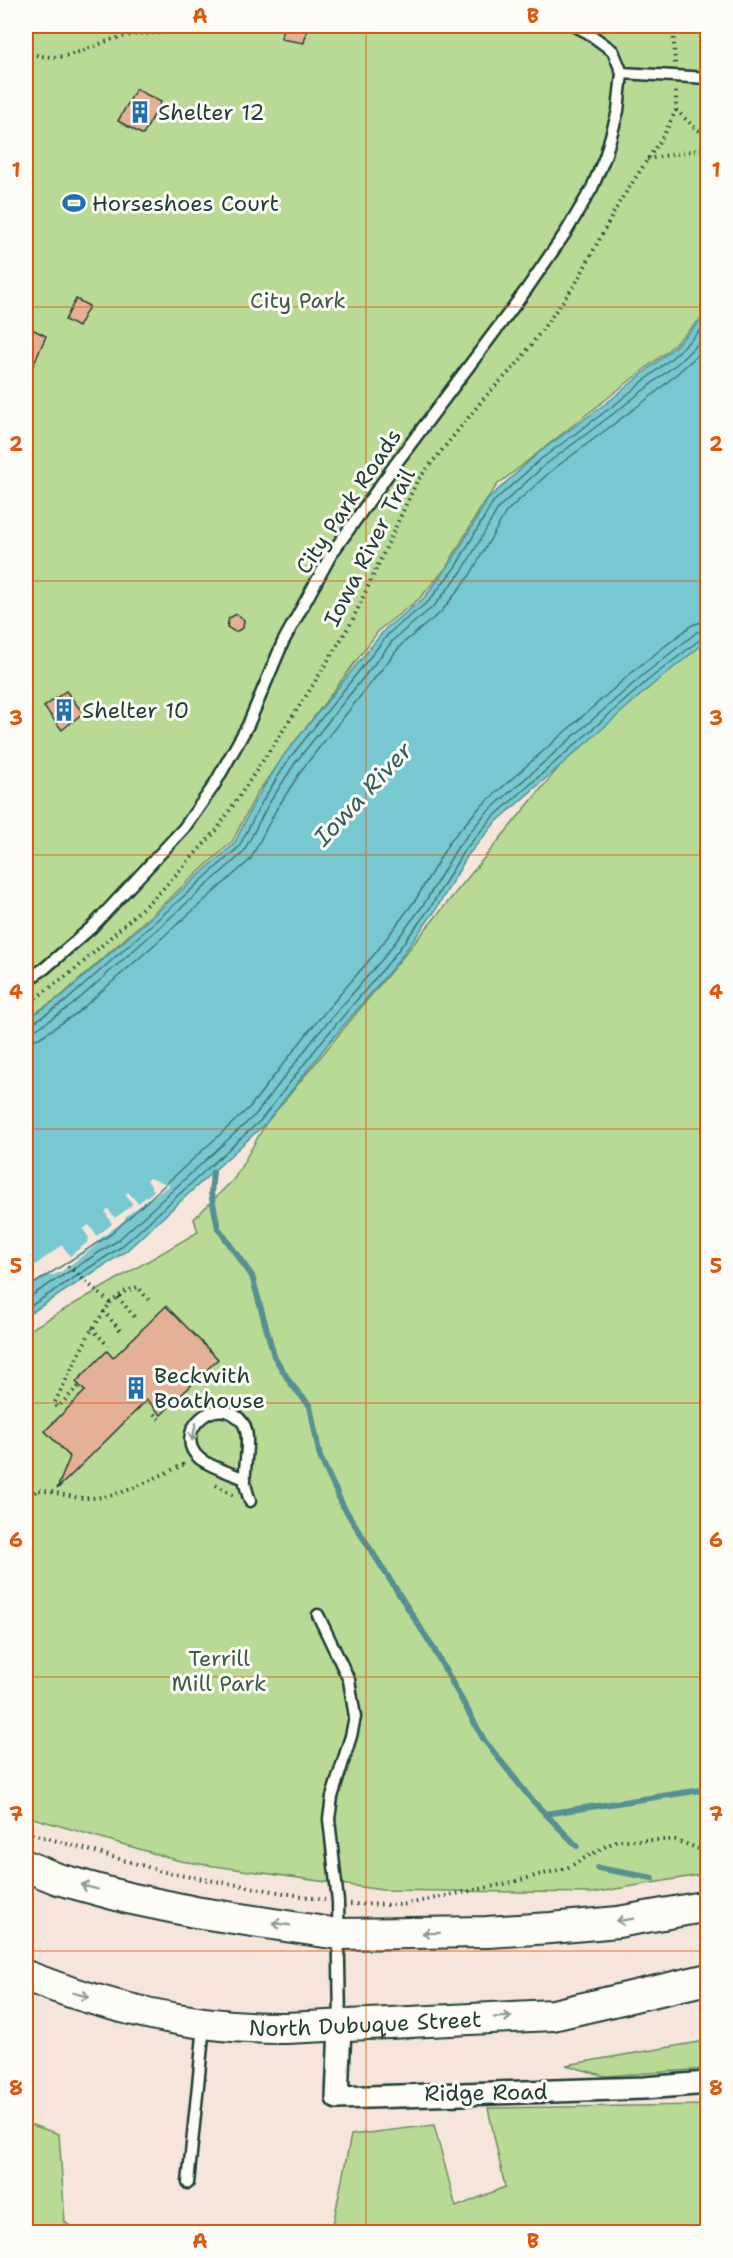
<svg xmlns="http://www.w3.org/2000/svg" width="733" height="2258" font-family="'Shantell Sans',sans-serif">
<rect width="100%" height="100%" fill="#f6e5da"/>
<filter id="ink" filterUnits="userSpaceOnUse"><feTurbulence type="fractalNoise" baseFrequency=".0167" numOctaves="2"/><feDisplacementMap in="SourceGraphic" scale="12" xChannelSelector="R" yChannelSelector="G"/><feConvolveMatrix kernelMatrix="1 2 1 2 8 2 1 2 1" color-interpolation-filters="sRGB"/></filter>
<g filter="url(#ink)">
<path fill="#b8da94" stroke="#6c8c64" stroke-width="1.5" d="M 26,26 L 707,26 L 707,313 L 665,353 L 497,485 L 482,506 L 446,568 L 419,599 L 380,629 L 257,793 L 232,842 L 60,997 L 26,1019 Z
M 707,623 L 708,1867 L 705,1874 L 592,1893 L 382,1890 L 180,1861 L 26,1816 L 26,1332 L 198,1232 L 194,1219 L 234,1179 L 266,1123 L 559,767 Z
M 707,2038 L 707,2069 L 605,2076 L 566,2065 L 699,2042 Z
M 707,2105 L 707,2232 L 326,2232 L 333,2224 L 351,2135 L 434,2125 L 456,2207 L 505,2187 L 488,2108 Z
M 26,2123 L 59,2134 L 65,2222 L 78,2232 L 26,2232 Z"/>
<path fill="#77c8d0" stroke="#549092" stroke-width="1.5" d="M 707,315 L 707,641 L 651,686 L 495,823 L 468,855 L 435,911 L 395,965 L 327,1045 L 266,1123 L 125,1252 L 26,1316 L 26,1020 L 62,996 L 234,844 L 256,799 L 284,755 L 386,628 L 424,598 L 451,563 L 488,499 L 537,454 L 613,398 L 670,351 Z"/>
<path fill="#f6e5da" d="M 149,1178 L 170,1185 L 126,1216 L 125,1220 L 97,1241 L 98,1244 L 61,1272 L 51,1276 L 45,1275 L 26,1289 L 26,1272 L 62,1245 L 70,1256 L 88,1242 L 89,1238 L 83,1229 L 89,1225 L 97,1236 L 112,1224 L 105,1212 L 108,1209 L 115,1218 L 131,1206 L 132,1203 L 125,1195 L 128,1192 L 138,1203 L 154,1191 L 147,1180 Z"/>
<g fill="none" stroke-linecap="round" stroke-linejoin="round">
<path stroke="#427572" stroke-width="1.5" d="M 26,1025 L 31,1024 L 66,1001 L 239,847 L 262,802 L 289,759 L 390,632 L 429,601 L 456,566 L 493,502 L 541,459 L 617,403 L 674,356 L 708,323
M 26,1032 L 35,1030 L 71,1006 L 243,853 L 268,805 L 295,763 L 395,638 L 434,606 L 463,570 L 499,507 L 545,465 L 621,408 L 679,362 L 708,334
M 26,1041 L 39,1038 L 77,1013 L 250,860 L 276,810 L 303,768 L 402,644 L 441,612 L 470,575 L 506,512 L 551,471 L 654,394 L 708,346
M 26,1289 L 111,1234 L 249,1108 L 309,1031 L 377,951 L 416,899 L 450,841 L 479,808 L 637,668 L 692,625 L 708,620
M 26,1299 L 117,1241 L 256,1114 L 316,1036 L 384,957 L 424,904 L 457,848 L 485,814 L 642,676 L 697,632 L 708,629
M 26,1309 L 121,1247 L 261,1120 L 322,1041 L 390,961 L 430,908 L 463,852 L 491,819 L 647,681 L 702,638 L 708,637"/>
<path stroke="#549092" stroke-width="6" d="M 213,1172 L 211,1193 L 218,1228 L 252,1276 L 274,1356 L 291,1384 L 310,1406 L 320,1457 L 343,1506 L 432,1646 L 484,1740 L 531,1799 L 577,1846
M 545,1814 L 708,1789
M 598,1868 L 653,1878"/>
</g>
<path fill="#e4b097" stroke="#1f3d34" stroke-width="1.5" d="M 283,26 L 308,26 L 304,43 L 281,39 Z
M 136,89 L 161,102 L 143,135 L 118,121 Z
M 76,299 L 89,306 L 78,327 L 65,320 Z
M 26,326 L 46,336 L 26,382 Z
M 237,614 L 244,620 L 243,628 L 235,632 L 227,627 L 229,618 Z
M 66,691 L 83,713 L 62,730 L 44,707 Z
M 166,1306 L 218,1359 L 161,1415 L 147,1400 L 57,1489 L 70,1457 L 45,1431 L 85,1391 L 76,1382 L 107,1351 L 113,1358 Z"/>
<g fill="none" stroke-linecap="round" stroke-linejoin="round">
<g stroke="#1f3d34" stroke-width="15">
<path id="service" d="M 622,73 L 708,78
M 26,981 L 45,968 L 92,927 L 184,828 L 213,787 L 248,725 L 283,642 L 332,553 L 397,462 L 526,290 L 566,232 L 592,188 L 605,157 L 618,111 L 622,73 L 613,51 L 587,32 L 575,26
M 245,1479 C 233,1474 208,1466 199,1458 C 171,1433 217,1389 243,1423 C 252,1435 243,1468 245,1483 C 246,1489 248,1495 250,1501
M 318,1615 L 349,1680 L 355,1717 L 351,1736 L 332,1797 L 329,1819 L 338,1902 L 340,2023
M 188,2183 L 204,2026"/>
</g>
<g stroke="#1f3d34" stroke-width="26">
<path id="minor" d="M 340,2026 L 337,2098 L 644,2088 L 708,2083"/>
</g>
<g stroke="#1f3d34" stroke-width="34">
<g id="secondary">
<path d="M 26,1866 L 58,1879 L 128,1898 L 195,1912 L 338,1934 L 487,1932 L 551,1928 L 618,1922 L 708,1906"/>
<path id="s1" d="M 26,1976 C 108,2008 197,2029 286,2028 L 553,2015 L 708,1979"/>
</g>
</g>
<path stroke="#1f3d34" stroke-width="4" stroke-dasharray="1.5 4.5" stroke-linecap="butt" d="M 673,26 L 675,64
M 36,55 C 73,63 93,42 126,36 C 140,33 155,34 169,32
M 676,110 L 695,128 L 708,136
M 647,159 L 708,148
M 26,258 L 30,284 L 26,307
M 26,1005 L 77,968 L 161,891 L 216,831 L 308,693 L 351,623 L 417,481 L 485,397 L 518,363 L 576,283 L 619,203 L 665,133 L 676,110 L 676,89
M 68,1266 L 110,1303 L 89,1334 L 54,1404 L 58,1407 L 80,1385
M 118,1297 L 136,1319
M 110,1303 L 124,1292 L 138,1287 L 151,1303
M 103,1311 L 122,1332
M 92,1328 L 108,1346
M 154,1414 L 159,1419
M 216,1485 L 233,1495
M 26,1501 L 37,1490 C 55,1491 72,1499 89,1498 C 123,1498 152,1478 183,1465 L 186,1468
M 26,1832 L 168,1873 L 325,1900
M 350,1904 L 402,1905 L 504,1884 L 567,1868 L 617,1840 L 675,1840 L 708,1852"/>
<use href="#service" stroke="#fdfcf7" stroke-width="10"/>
<use href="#minor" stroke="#fdfcf7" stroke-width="21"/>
<use href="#secondary" stroke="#fdfcf7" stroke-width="30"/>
</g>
<defs><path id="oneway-shaft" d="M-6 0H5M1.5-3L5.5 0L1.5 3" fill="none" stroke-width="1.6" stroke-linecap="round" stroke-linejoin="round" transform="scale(1.5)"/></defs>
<g stroke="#8e9c96">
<use href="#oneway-shaft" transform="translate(194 1432) rotate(103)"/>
<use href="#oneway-shaft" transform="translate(89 1887) rotate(-165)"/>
<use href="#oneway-shaft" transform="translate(625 1920) rotate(171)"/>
<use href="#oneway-shaft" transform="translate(281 1924) rotate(-172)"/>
<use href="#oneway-shaft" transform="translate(431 1933) rotate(179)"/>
<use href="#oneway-shaft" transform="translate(81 1995) rotate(15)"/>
<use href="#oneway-shaft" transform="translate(503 2017) rotate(-3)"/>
</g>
</g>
<path fill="none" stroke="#de580e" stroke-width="1.5" stroke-opacity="0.55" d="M 366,26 L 366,2232M 26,307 L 708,307M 26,581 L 708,581M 26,855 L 708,855M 26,1129 L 708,1129M 26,1403 L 708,1403M 26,1677 L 708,1677M 26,1951 L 708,1951"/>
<defs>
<g id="building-bare" transform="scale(1.8)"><path d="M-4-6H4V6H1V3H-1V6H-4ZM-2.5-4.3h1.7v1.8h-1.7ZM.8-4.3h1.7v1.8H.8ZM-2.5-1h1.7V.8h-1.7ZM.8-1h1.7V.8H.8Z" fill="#1f6fb2" stroke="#fdfcf7" stroke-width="2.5" paint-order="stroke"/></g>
<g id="stadium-bare" transform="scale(1.8)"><path d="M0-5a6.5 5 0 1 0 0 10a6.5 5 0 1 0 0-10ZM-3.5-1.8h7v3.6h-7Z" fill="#1f6fb2" stroke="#fdfcf7" stroke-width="2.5" paint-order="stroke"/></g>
</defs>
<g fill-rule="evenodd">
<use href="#building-bare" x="140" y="112"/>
<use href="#stadium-bare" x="74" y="203"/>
<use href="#building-bare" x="64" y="710"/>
<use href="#building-bare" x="136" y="1388"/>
</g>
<g text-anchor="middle" stroke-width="6" stroke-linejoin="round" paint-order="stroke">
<g font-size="22" fill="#1f3d34" stroke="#fdfcf7" text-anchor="start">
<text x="158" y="120">Shelter 12</text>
<text x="92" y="211">Horseshoes Court</text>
<text x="82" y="718">Shelter 10</text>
<text x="154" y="1383">Beckwith<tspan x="154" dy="25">Boathouse</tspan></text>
</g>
<g font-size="22" fill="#3e5c47" stroke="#fdfcf7">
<text x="298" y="308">City Park</text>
<text x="219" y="1666">Terrill<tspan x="219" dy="25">Mill Park</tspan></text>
</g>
<g font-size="22" fill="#1f3d34" stroke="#fdfcf7">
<text transform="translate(348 501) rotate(-56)" y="8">City Park Roads</text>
<text transform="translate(369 547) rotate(-63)" y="8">Iowa River Trail</text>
<text dy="8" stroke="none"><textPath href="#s1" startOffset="346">North Dubuque Street</textPath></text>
<text transform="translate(486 2092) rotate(-1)" y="8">Ridge Road</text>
</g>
<g font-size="24" font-style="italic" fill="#35605b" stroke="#fdfcf7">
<text transform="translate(363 794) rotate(-47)" y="8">Iowa River</text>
</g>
</g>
<rect width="733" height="2258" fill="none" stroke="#fdfcf7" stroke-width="66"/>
<rect x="33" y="33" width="667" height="2192" fill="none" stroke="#de580e" stroke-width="2"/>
<g font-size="20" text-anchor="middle" font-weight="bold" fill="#de580e">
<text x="200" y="23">A</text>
<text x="533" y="23">B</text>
<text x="16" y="177">1</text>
<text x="716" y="177">1</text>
<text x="16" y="451">2</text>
<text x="716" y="451">2</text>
<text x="16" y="725">3</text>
<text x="716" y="725">3</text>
<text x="16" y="999">4</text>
<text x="716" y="999">4</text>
<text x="16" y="1273">5</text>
<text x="716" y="1273">5</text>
<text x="16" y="1547">6</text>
<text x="716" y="1547">6</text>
<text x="16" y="1821">7</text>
<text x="716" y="1821">7</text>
<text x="16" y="2095">8</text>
<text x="716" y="2095">8</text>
<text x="200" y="2248">A</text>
<text x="533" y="2248">B</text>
</g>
</svg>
